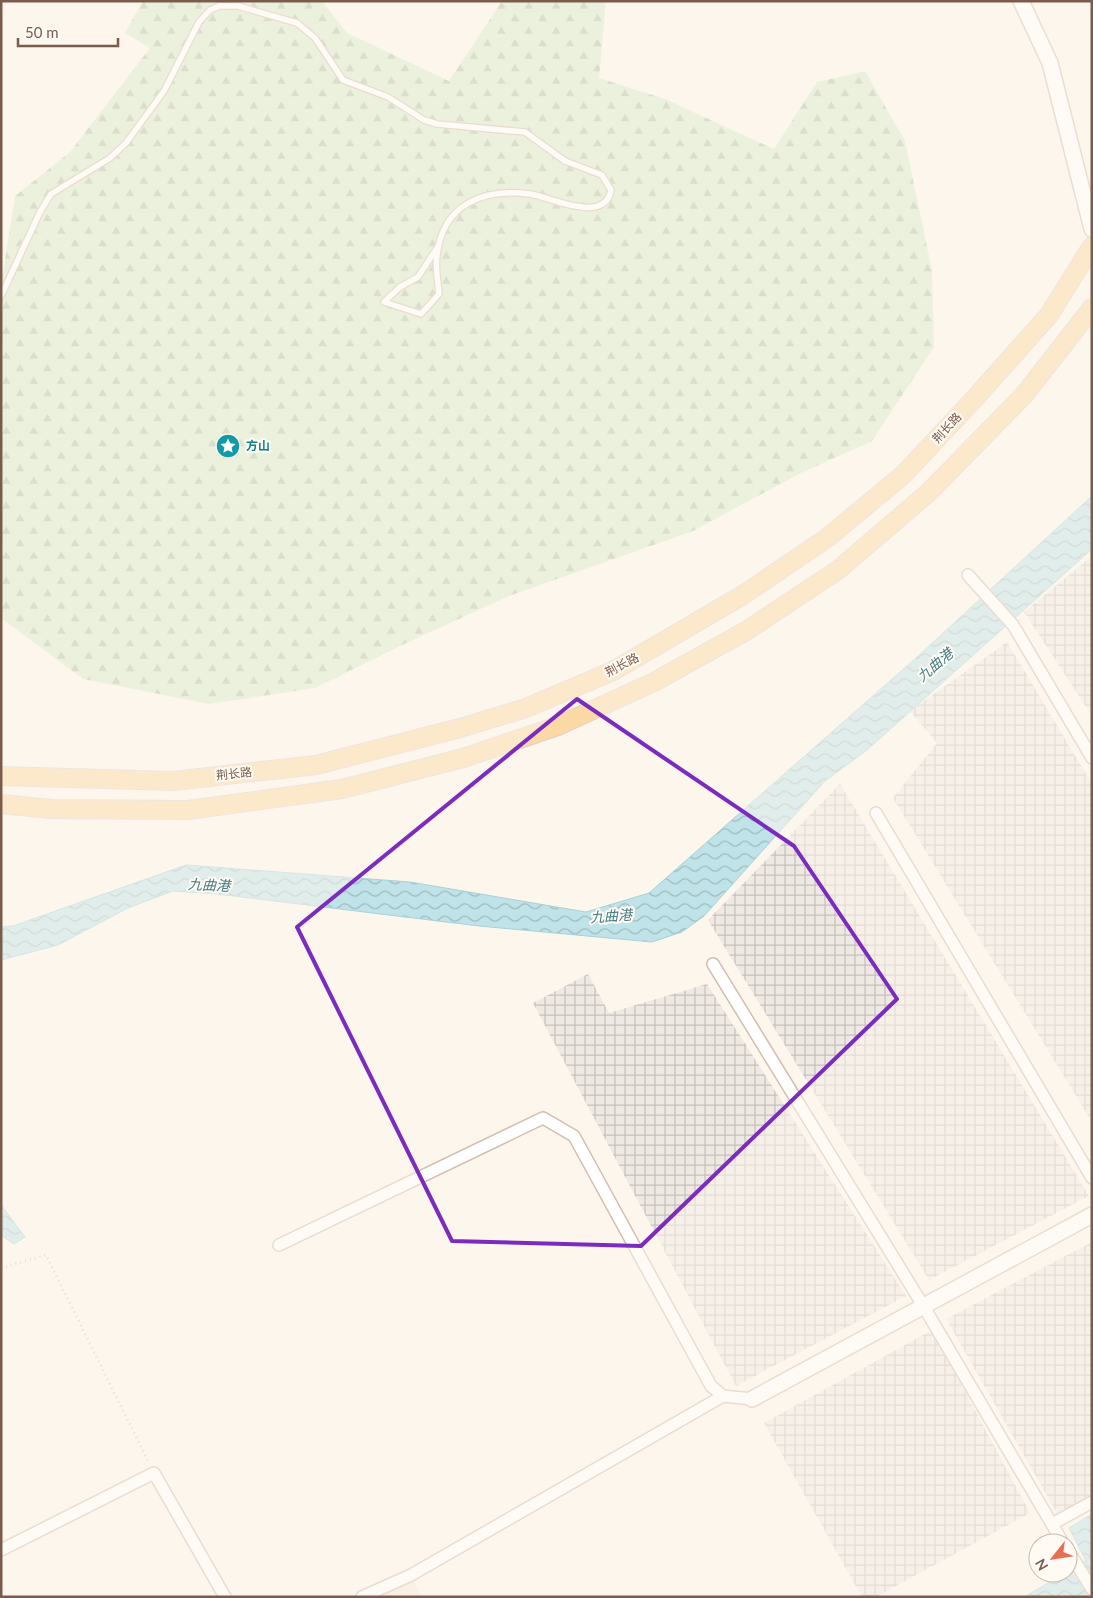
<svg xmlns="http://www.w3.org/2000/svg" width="1093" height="1598" font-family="Lato,'Noto Sans SC',sans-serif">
<defs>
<pattern id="industrial-grid" width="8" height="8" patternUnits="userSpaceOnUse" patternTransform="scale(1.25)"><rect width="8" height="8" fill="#efe9e4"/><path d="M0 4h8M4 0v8" fill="none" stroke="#c7c0bb"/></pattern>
<pattern id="forest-firs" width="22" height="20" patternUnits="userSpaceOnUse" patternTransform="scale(1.25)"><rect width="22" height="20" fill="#d8ecc9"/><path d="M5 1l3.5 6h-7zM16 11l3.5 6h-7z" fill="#b4c2a5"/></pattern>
<pattern id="water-waves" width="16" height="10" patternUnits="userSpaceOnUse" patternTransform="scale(1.25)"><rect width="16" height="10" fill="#bfe3e8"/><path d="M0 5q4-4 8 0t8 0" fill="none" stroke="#a0bbbe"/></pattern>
</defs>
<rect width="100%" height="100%" fill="#fdf6ec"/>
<path fill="#f5e8da" d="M 411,1575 L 421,1597 L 369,1597 Z"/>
<path fill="url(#industrial-grid)" d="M 1092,556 L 1092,716 L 1024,612 Z
M 1007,642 L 1092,784 L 1092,1122 L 893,798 L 937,743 L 910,711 Z
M 840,784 L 1089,1196 L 929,1280 L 708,920 Z
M 588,974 L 609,1013 L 707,984 L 906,1296 L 736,1386 L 533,1003 Z
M 1092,1242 L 1092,1494 L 1057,1513 L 946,1319 Z
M 932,1330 L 1030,1513 L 876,1597 L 862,1597 L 764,1423 Z"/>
<path fill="url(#forest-firs)" d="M 143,1 L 322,1 L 347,33 L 449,81 L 502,1 L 606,1 L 599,78 L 665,99 L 774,149 L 817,82 L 865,71 L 905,141 L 932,271 L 934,347 L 872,441 L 799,474 L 693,531 L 509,596 L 400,646 L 315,688 L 209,704 L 83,679 L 1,618 L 1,285 L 15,196 L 70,152 L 150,48 L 125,33 Z"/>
<path fill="url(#water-waves)" stroke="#a5d3da" d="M 1092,496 L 1092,549 L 867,750 L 825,781 L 704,916 L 682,932 L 652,942 L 479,926 L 217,894 L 173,891 L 128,908 L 58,945 L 1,960 L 1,927 L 13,926 L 186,865 L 410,882 L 586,912 L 649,893 L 916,658 Z
M 1,1205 L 25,1237 L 14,1244 L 1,1235 Z
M 1092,1514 L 1092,1597 L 1024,1597 L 1086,1561 L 1069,1528 Z"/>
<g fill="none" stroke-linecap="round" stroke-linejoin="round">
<g stroke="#d1beb0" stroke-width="8">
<path id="lane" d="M 1,296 L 40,212 L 51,194 L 110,158 L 126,143 L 164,91 L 199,22 L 210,10 L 219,6 L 238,6 L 297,23 L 315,38 L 343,80 L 388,97 L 424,120 L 437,124 L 525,132 L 565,161 L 602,175 L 611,190 C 605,225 550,197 530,194 C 483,188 443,204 437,255 C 435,267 438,282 439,294 L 421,314 L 384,302 L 400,287 L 418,277 L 439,245"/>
</g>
<g stroke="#d1beb0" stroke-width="14">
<path id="street" d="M 968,575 L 1013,625 L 1092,758
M 876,813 L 1092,1178
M 713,964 L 924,1307 L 1063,1543
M 279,1245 L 543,1118 L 574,1136 L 711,1386 L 723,1396
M 1052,1524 L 1092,1502
M 1,1550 L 154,1473 L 225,1597
M 1068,1550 L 1092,1589
M 362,1597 L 411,1575 L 723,1396 L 752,1399"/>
</g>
<g stroke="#d6c0b0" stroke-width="18">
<path id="secondary" d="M 1021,1 L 1050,63 L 1092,229
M 752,1399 L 1092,1215"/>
</g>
<g stroke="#dad1cd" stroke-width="20">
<path id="primary" d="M 1,776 L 173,781 L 316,765 L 460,728 L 526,708 L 613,671 L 743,595 L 827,538 L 903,475 L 975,398 L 1049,315 L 1092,246
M 1,804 L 51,809 L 188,810 L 342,789 L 463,758 L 558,726 L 654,682 L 746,631 L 838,570 L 928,493 L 1024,395 L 1092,308"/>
</g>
<path stroke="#d9b8a5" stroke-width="2.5" stroke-dasharray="1 4" stroke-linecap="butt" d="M 1,1268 L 46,1255 L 149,1463"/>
<use href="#lane" stroke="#fff" stroke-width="5.5"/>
<use href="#street" stroke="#fff" stroke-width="11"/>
<use href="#secondary" stroke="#fff" stroke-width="15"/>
<use href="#primary" stroke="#fbd9a5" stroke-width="18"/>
</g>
<path d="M0 0H1093V1598H0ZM 577,699 L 794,846 L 897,999 L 641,1246 L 452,1241 L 297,927 Z" fill="#fdf6ec" fill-opacity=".55" fill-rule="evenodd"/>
<path fill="none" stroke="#7b2cbf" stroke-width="4" stroke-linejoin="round" d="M 577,699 L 794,846 L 897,999 L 641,1246 L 452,1241 L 297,927 Z"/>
<defs>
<g id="sight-disc" transform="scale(1.25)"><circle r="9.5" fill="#0f9aa8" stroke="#fffaf3"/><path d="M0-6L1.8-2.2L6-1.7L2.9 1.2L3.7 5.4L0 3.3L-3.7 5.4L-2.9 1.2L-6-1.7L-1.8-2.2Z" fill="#fff"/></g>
</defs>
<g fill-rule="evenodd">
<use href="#sight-disc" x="228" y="446"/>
</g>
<g text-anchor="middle" stroke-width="4" stroke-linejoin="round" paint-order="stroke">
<g font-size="12" fill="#7a5c4d" stroke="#fffaf3">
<text transform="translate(947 428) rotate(-47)" y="4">荆长路</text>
<text transform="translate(622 665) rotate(-28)" y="4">荆长路</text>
<text transform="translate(234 774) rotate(-6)" y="4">荆长路</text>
</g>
<g font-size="12" font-weight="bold" fill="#0d838f" stroke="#fffaf3" text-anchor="start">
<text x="246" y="450">方山</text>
</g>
<g font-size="14" font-style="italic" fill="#437c86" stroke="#fffaf3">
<text transform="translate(935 665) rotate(-40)" y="5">九曲港</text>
<text transform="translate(209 885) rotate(3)" y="5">九曲港</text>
<text transform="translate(611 916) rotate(-4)" y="5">九曲港</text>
</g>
</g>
<rect width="1093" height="1598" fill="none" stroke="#7a5c4d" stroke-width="5"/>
<g transform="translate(1053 1558) rotate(240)"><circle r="24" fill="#fffaf3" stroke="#cabbb1"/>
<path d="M0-4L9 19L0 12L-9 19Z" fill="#e76f51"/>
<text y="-8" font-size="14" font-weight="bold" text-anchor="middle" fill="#7a5c4d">N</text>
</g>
<path d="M18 38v8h100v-8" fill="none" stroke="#7a5c4d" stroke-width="2.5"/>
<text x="25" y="38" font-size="15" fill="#7a5c4d" stroke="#fffaf3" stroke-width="4" paint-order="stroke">50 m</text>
</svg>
